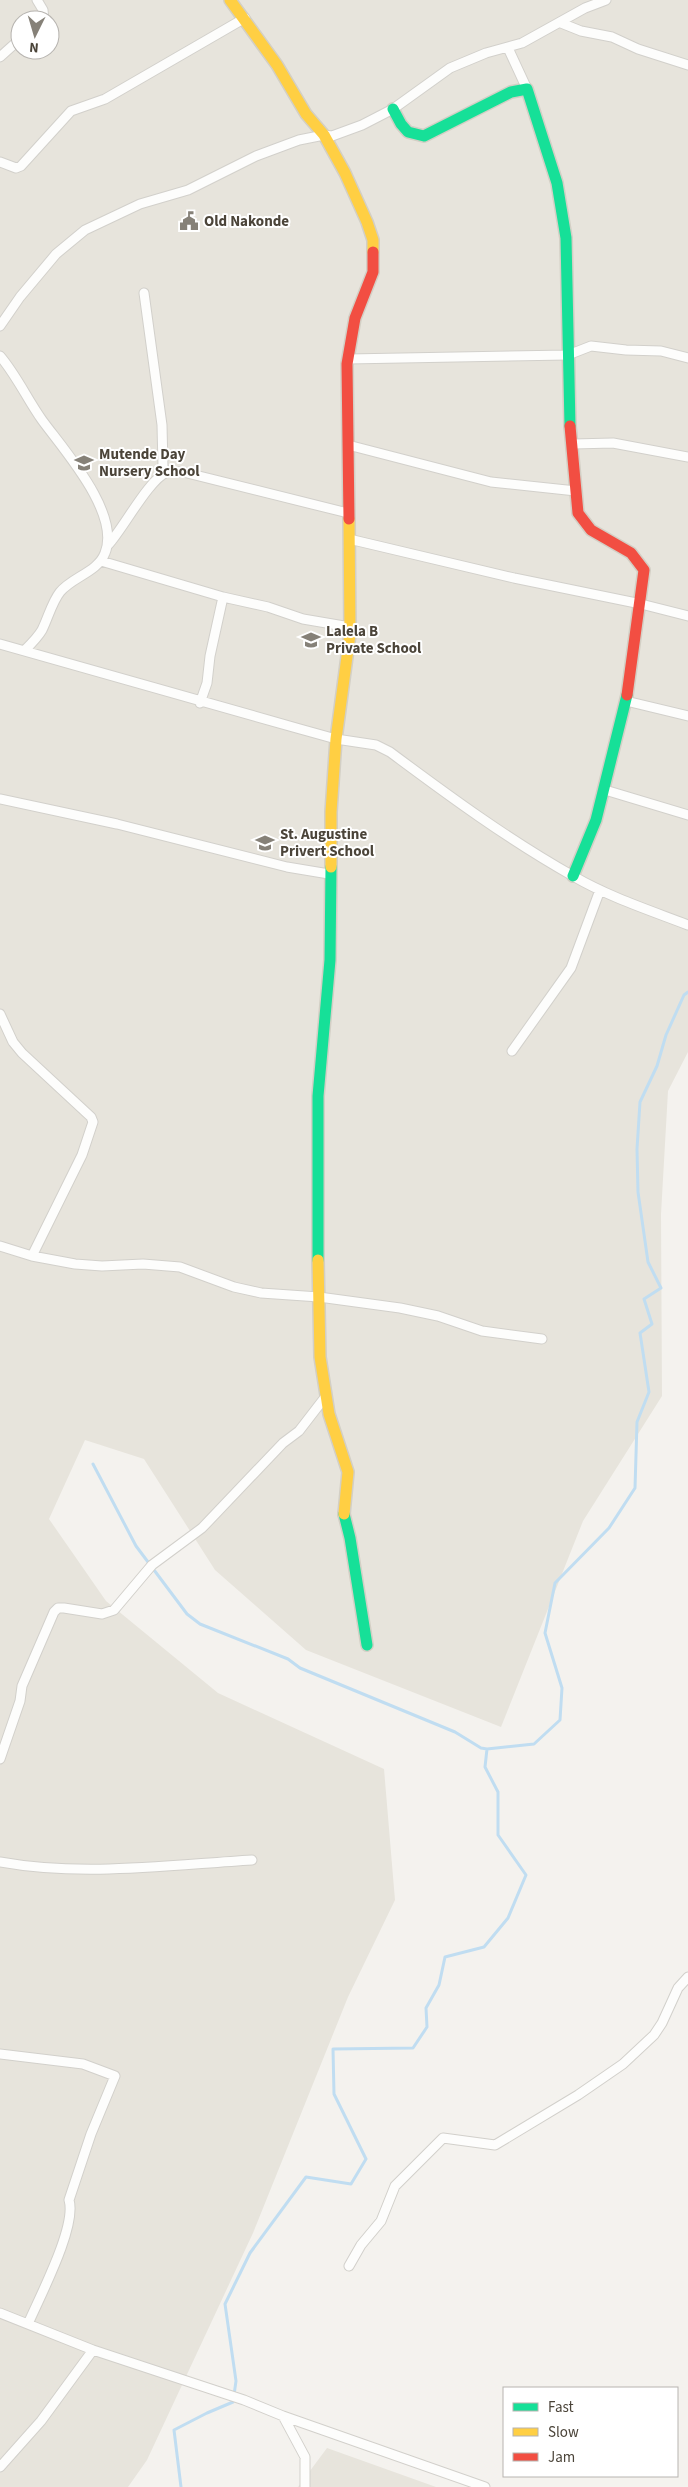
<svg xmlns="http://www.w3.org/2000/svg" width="688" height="2487" font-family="'Source Sans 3',sans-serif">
<rect width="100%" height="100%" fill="#f4f2ee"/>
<path fill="#e7e4dc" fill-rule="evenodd" d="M 0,0 L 688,0 L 688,1052 L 668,1091 L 661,1214 L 662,1396 L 583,1521 L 501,1727 L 306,1650 L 215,1570 L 144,1459 L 85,1440 L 49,1519 L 106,1601 L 218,1693 L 384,1769 L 395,1900 L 348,1997 L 253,2233 L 147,2460 L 128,2487 L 0,2487 ZM 20,20 L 50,20 L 50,50 L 20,50 Z
M 327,2448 L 436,2487 L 298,2487 Z"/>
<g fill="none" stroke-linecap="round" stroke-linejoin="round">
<path stroke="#c0ddf1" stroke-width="3" d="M 93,1464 L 136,1546 L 187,1614 L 200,1624 L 288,1659 L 300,1668 L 455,1732 L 481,1748 L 487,1749
M 181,2487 L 174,2430 L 207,2413 L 233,2402 L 236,2381 L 225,2304 L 250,2253 L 306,2177 L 351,2184 L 366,2159 L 334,2094 L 333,2049 L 413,2048 L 427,2027 L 426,2008 L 439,1985 L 445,1957 L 484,1947 L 508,1918 L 526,1875 L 498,1835 L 498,1792 L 485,1767 L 487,1749 L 534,1744 L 560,1720 L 562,1688 L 545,1633 L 555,1583 L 609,1528 L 635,1488 L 637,1422 L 649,1392 L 640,1333 L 652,1324 L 644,1299 L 661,1288 L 648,1262 L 638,1192 L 637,1149 L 640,1102 L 657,1066 L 666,1035 L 684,995 L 688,992"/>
<g stroke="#d2d0cb" stroke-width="11">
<path id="street" d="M 37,0 L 43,10 L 44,20
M 561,23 L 581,31 L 612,37 L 638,49 L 688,65
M 508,48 L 527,89
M 0,57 L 20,39
M 0,162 L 16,168 L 21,166 L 71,111 L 105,99 L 245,18
M 144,293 L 162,425 L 163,467 L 167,472
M 0,326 L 20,297 L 56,254 L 85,230 L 140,204 L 188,190 L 256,156 L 299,140 L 324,135 L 332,136 L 362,125 L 393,109 L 450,68 L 486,53 L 522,43 L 585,8 L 606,0
M 0,356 C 17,376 27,399 42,420 C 63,449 121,513 105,553 C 98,572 72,577 60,592 C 52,602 48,618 42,630 C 38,637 31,644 25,650
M 348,359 L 568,355 L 591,346 L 626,350 L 661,351 L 688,358
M 573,444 L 613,443 L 688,457
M 348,445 L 491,482 L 576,491
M 349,539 L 514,578 L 641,604 L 688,616
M 108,545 C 123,529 149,479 167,472 C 171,471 178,472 183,472 L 348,513
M 101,561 L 223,597 L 210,656 L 207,683 L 200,703
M 223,597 L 268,607 L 303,619 L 350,627
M 0,644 L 300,729 L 336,739 L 376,745 L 390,752 C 449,796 509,840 573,876 C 609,897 649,910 688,925
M 626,701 L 688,716
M 605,790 L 688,815
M 0,799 L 117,824 L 287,867 L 329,874
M 0,1014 L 13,1042 L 22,1053 L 91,1117 L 93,1122 L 82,1155 L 32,1256
M 512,1051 L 571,968 L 600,890
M 0,1246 L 32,1256 L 75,1264 L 102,1266 L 143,1264 L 180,1267 L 234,1287 L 261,1293 L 319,1297 L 400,1308 L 438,1316 L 482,1331 L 542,1339
M 0,1759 L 20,1701 L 22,1686 L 54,1612 L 58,1608 L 64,1608 L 102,1614 L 114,1610 L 152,1565 L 202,1528 L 283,1443 L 299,1431 L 326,1396
M 0,1862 C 82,1877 169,1865 252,1860
M 0,2054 L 83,2064 L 115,2076 L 91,2134 L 69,2200 C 77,2226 40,2296 28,2324
M 349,2266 L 361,2245 L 381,2221 L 395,2186 L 443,2138 L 495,2145 L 578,2095 L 623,2064 L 654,2035 L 662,2023 L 678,1988 L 688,1977
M 0,2313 L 93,2350 L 244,2400 L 283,2416 L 485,2487
M 283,2416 L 305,2457 L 305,2487
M 0,2467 L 41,2421 L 93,2350"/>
</g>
<g stroke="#d3cfc5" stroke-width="14">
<path id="fast" d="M 393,109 L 401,124 L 408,132 L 424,136 L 511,92 L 527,89 L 557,183 L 566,238 L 570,426
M 573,876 L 596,820 L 627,695
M 318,1260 L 318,1096 L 330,960 L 331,867
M 344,1514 L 350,1538 L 367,1645"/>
</g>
<g stroke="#d3cfc5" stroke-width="14">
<path id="slow" d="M 230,0 L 277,65 L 306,114 L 324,135 L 345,173 L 367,222 L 373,240 L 373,252
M 331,867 L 331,812 L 336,739 L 350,634 L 349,519
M 318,1260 L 320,1357 L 329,1414 L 348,1472 L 344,1514"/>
</g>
<g stroke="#d3cfc5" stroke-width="14">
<path id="jam" d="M 570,426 L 578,513 L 591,530 L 631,553 L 644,570 L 627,695
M 349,519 L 347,364 L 355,318 L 373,272 L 373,252"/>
</g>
<use href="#street" stroke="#fdfdfc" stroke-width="9"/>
<use href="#fast" stroke="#16e098" stroke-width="11"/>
<use href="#slow" stroke="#ffcf43" stroke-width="11"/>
<use href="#jam" stroke="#f24e42" stroke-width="11"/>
</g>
<defs>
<g id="civic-bare" transform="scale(1.5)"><path d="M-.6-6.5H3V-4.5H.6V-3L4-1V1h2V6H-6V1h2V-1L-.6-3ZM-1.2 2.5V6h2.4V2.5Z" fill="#868178" stroke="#fff" stroke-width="2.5" paint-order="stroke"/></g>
<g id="school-bare" transform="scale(1.5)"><path d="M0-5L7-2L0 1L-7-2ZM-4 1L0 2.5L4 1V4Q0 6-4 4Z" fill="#868178" stroke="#fff" stroke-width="2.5" paint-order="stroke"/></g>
</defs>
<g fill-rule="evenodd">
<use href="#civic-bare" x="189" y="221"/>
<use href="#school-bare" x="84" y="463"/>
<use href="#school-bare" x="311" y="640"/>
<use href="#school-bare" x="265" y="843"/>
</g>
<g text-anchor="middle" stroke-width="4" stroke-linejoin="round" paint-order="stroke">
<g font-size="15" font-weight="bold" fill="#4b4439" stroke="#fff" text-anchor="start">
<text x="204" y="226">Old Nakonde</text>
<text x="99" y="459">Mutende Day<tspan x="99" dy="17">Nursery School</tspan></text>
<text x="326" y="636">Lalela B<tspan x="326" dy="17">Private School</tspan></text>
<text x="280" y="839">St. Augustine<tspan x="280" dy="17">Privert School</tspan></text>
</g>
</g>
<rect x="503" y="2387" width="175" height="90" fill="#ffffff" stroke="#b7b4b0"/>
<rect x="513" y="2403" width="25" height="8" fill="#16e098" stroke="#b7b4b0"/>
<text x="548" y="2412" font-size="15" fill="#4b4439">Fast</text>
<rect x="513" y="2428" width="25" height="8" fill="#ffcf43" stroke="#b7b4b0"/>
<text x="548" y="2437" font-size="15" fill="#4b4439">Slow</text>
<rect x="513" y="2453" width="25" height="8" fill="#f24e42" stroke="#b7b4b0"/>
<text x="548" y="2462" font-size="15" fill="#4b4439">Jam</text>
<g transform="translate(35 35) rotate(185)"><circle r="24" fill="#ffffff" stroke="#b7b4b0"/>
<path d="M0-4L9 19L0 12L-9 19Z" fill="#868178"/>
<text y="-8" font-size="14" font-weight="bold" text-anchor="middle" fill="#4b4439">N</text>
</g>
</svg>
